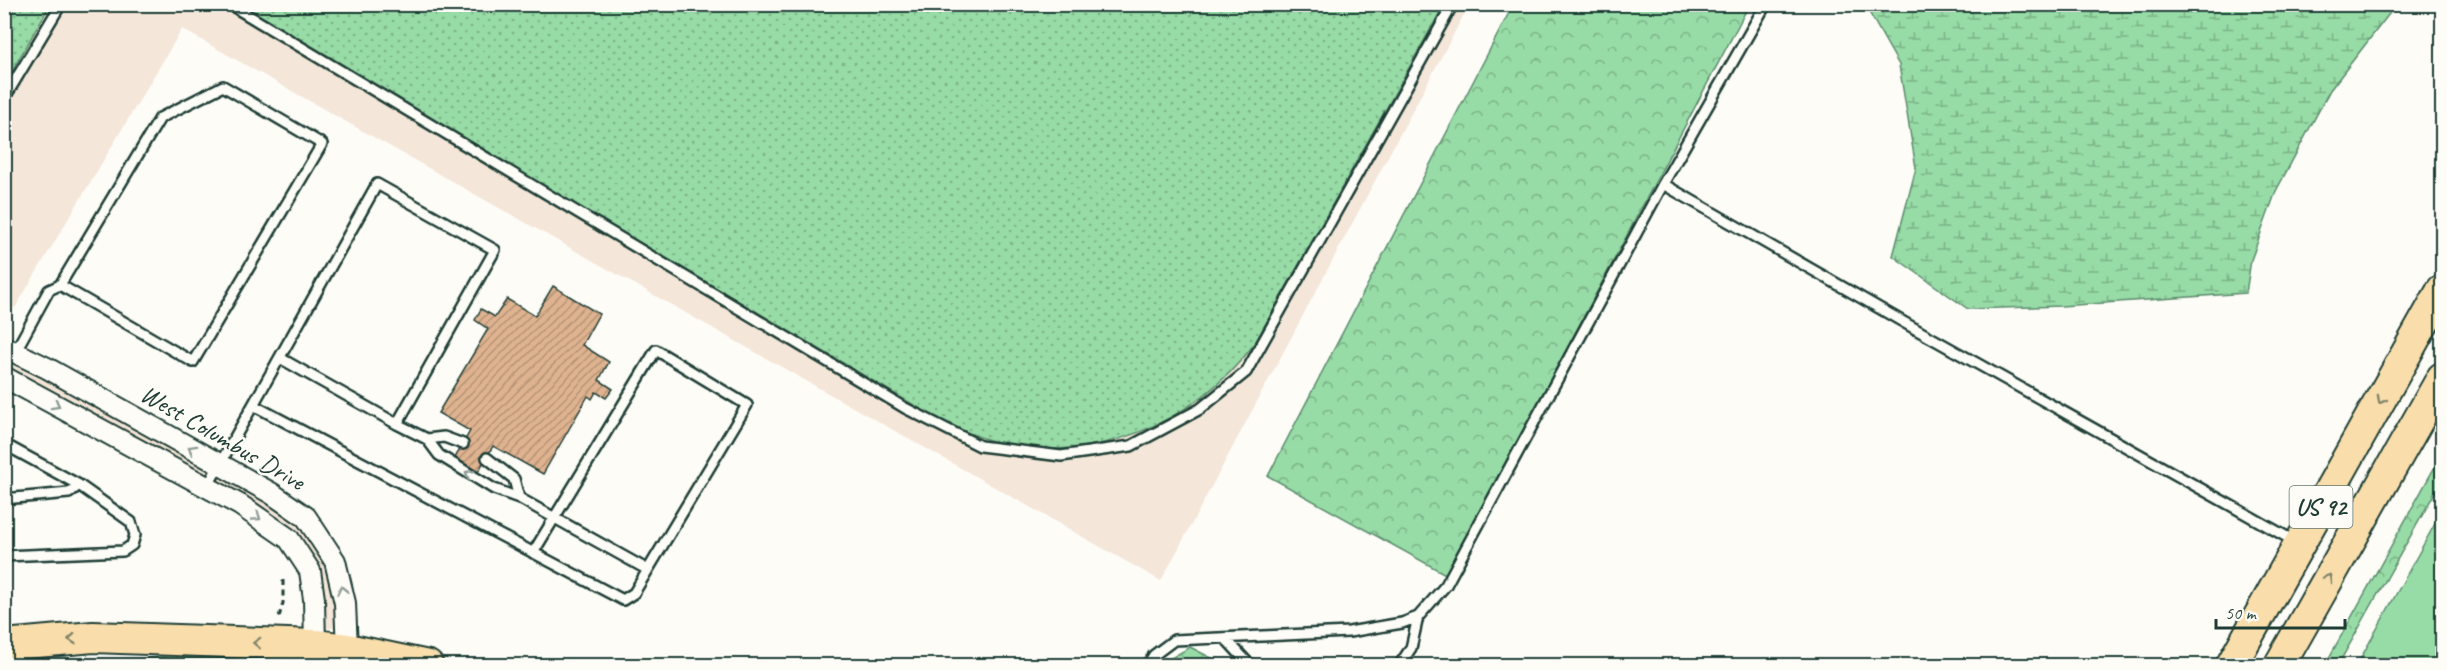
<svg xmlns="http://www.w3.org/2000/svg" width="2447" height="670" font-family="Caveat,sans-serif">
<defs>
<pattern id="grass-dots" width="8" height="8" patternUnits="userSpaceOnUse" patternTransform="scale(1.5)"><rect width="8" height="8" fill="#97dba6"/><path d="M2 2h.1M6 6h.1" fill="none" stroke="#7bb388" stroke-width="1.8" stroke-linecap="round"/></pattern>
<pattern id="forest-crowns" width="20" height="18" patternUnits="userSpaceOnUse" patternTransform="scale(1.5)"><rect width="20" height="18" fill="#97dba6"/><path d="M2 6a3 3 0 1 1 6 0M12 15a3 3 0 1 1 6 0" fill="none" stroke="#7bb388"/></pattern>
<pattern id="wetland-marsh" width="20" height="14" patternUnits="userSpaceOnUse" patternTransform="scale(1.5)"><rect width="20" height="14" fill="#97dba6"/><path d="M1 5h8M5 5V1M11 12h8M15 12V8" fill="none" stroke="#7bb388"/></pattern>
<pattern id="building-hatch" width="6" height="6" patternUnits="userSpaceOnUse" patternTransform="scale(1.5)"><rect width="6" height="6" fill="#dfb390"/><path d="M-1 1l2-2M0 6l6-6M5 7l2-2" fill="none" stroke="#b49376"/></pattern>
</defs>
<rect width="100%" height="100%" fill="#fdfcf7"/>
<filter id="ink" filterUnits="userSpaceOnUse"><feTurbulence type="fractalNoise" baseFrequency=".0167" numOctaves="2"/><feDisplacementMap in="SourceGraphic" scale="12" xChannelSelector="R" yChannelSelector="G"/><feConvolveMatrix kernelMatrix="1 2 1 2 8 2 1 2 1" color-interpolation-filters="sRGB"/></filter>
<g filter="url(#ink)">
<path fill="#f4e6d8" d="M 5,5 L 1469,5 L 1161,581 L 182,29 L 15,308 L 5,303 Z
M 4,358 L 42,377 L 266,502 L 299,524 L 326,565 L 335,606 L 336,628 L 324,628 L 319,568 L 295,531 L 245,497 L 5,366 Z"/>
<path fill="url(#grass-dots)" stroke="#5b8c6d" stroke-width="1.5" d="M 16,5 L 50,5 L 5,83 L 5,25 Z
M 239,5 L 1444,5 L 1255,343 C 1196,423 1092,468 993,441 C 973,436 954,427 934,417 Z
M 169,656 L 252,658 L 252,662 L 123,662 L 88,665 Z"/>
<path fill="url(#forest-crowns)" stroke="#5b8c6d" stroke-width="1.5" d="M 1513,5 L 1749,5 L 1447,575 L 1268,476 Z
M 2442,454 L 2442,480 L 2338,665 L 2325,665 Z
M 1190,647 L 1225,665 L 1159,665 Z"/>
<path fill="url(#wetland-marsh)" stroke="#5b8c6d" stroke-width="1.5" d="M 1865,5 L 2396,5 L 2330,90 L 2276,191 L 2251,260 L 2246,293 L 2061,306 L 1968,309 L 1893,256 L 1916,168 L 1899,65 Z"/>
<path fill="#97dba6" stroke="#5b8c6d" stroke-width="1.5" d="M 2442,511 L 2442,665 L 2357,665 Z"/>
<path fill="url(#building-hatch)" stroke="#1f3d34" stroke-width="1.5" d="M 553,286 L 599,314 L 582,345 L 609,362 L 599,380 L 613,389 L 606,398 L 596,392 L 592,399 L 588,396 L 543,474 L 493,446 L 478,472 L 455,458 L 470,431 L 438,413 L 488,329 L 475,320 L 481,309 L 495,317 L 507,299 L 535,316 Z"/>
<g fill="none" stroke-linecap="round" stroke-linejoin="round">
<g stroke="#1f3d34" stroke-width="14">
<path id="lane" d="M 229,4 L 905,408 L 980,446 L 1061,456 L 1131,446 L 1200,409 L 1246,372 L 1453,4
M 4,99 L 61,4
M 1663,184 L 1919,331 L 2296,542
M 15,352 L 49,290 L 60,285 L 160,118 L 223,86 L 322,144 L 193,362 L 60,285
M 253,405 L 623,600 L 634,593 L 747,405 L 656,350 L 533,553
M 397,424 L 427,439 L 444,437 L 463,444
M 427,439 L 439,455 L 494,489 L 519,498 L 648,570
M 4,444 L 79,485 L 131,522 L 135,535 L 132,545 L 123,551 L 4,556
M 487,458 L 514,479 L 519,498
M 207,487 L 377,184 L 495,250 L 397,424 L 280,358
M 4,499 L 69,493 L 79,485
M 1225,638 L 1247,662 L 1254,666
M 1147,666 L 1154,655 L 1174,640 L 1349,632 L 1402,623 L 1418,617 L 1446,585 L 1663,184 L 1766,4
M 1399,666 L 1411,648 L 1418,617"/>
</g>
<g stroke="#1f3d34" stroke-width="24">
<path id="street" d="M 4,347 L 47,368 L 271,493 L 306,517 L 335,561 L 345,603 L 347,649 L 344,666
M 4,377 L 240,505 L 289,539 L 310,571 L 314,599 L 315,645 L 311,666"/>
</g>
<g stroke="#1f3d34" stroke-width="34">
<path id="primary" d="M 4,645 L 93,637 L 315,645 L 347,649 L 428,666
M 2231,666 L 2442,290
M 2279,666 L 2442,378"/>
</g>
<path stroke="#1f3d34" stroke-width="3" stroke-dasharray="6 4.5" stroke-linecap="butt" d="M 279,617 L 283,603 L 283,580"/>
<use href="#lane" stroke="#fdfcf7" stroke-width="9"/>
<use href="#street" stroke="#fdfcf7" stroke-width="20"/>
<use href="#primary" stroke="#f9deab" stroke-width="30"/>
</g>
<defs><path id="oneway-chevron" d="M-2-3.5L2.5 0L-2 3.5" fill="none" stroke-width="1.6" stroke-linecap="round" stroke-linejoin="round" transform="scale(1.5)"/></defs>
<g stroke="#81856a">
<use href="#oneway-chevron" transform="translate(2381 400) rotate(119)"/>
<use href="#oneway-chevron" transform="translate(2328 578) rotate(-60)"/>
<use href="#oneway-chevron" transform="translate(72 639) rotate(175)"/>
<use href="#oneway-chevron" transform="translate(257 643) rotate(-178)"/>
</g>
<g stroke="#8e9c96">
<use href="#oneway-chevron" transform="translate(56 405) rotate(29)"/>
<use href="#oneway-chevron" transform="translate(192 449) rotate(-151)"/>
<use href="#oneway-chevron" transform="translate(469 474) rotate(-148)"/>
<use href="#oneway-chevron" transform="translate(257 517) rotate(35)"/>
<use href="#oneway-chevron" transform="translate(342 590) rotate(-103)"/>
</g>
</g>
<g text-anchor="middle" stroke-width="5" stroke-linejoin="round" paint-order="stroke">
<rect fill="#fdfcf7" stroke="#62766e" stroke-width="1.5" x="2289.5" y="486" width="63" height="42" rx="4.5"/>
<g font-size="24" font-weight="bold" fill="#1f3d34">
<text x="2321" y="515">US 92</text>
</g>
<g font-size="26" fill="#1f3d34" stroke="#fdfcf7">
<text transform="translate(223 437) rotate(30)" y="9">West Columbus Drive</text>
</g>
</g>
<rect width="2447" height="670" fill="none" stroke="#fdfcf7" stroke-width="24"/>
<rect x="12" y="12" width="2423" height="646" fill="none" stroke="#1f3d34" stroke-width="2" filter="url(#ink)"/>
<path d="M2216 619v9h129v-9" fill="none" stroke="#1f3d34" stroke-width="3"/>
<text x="2225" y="619" font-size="18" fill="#1f3d34" stroke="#fdfcf7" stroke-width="4.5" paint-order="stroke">50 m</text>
</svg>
